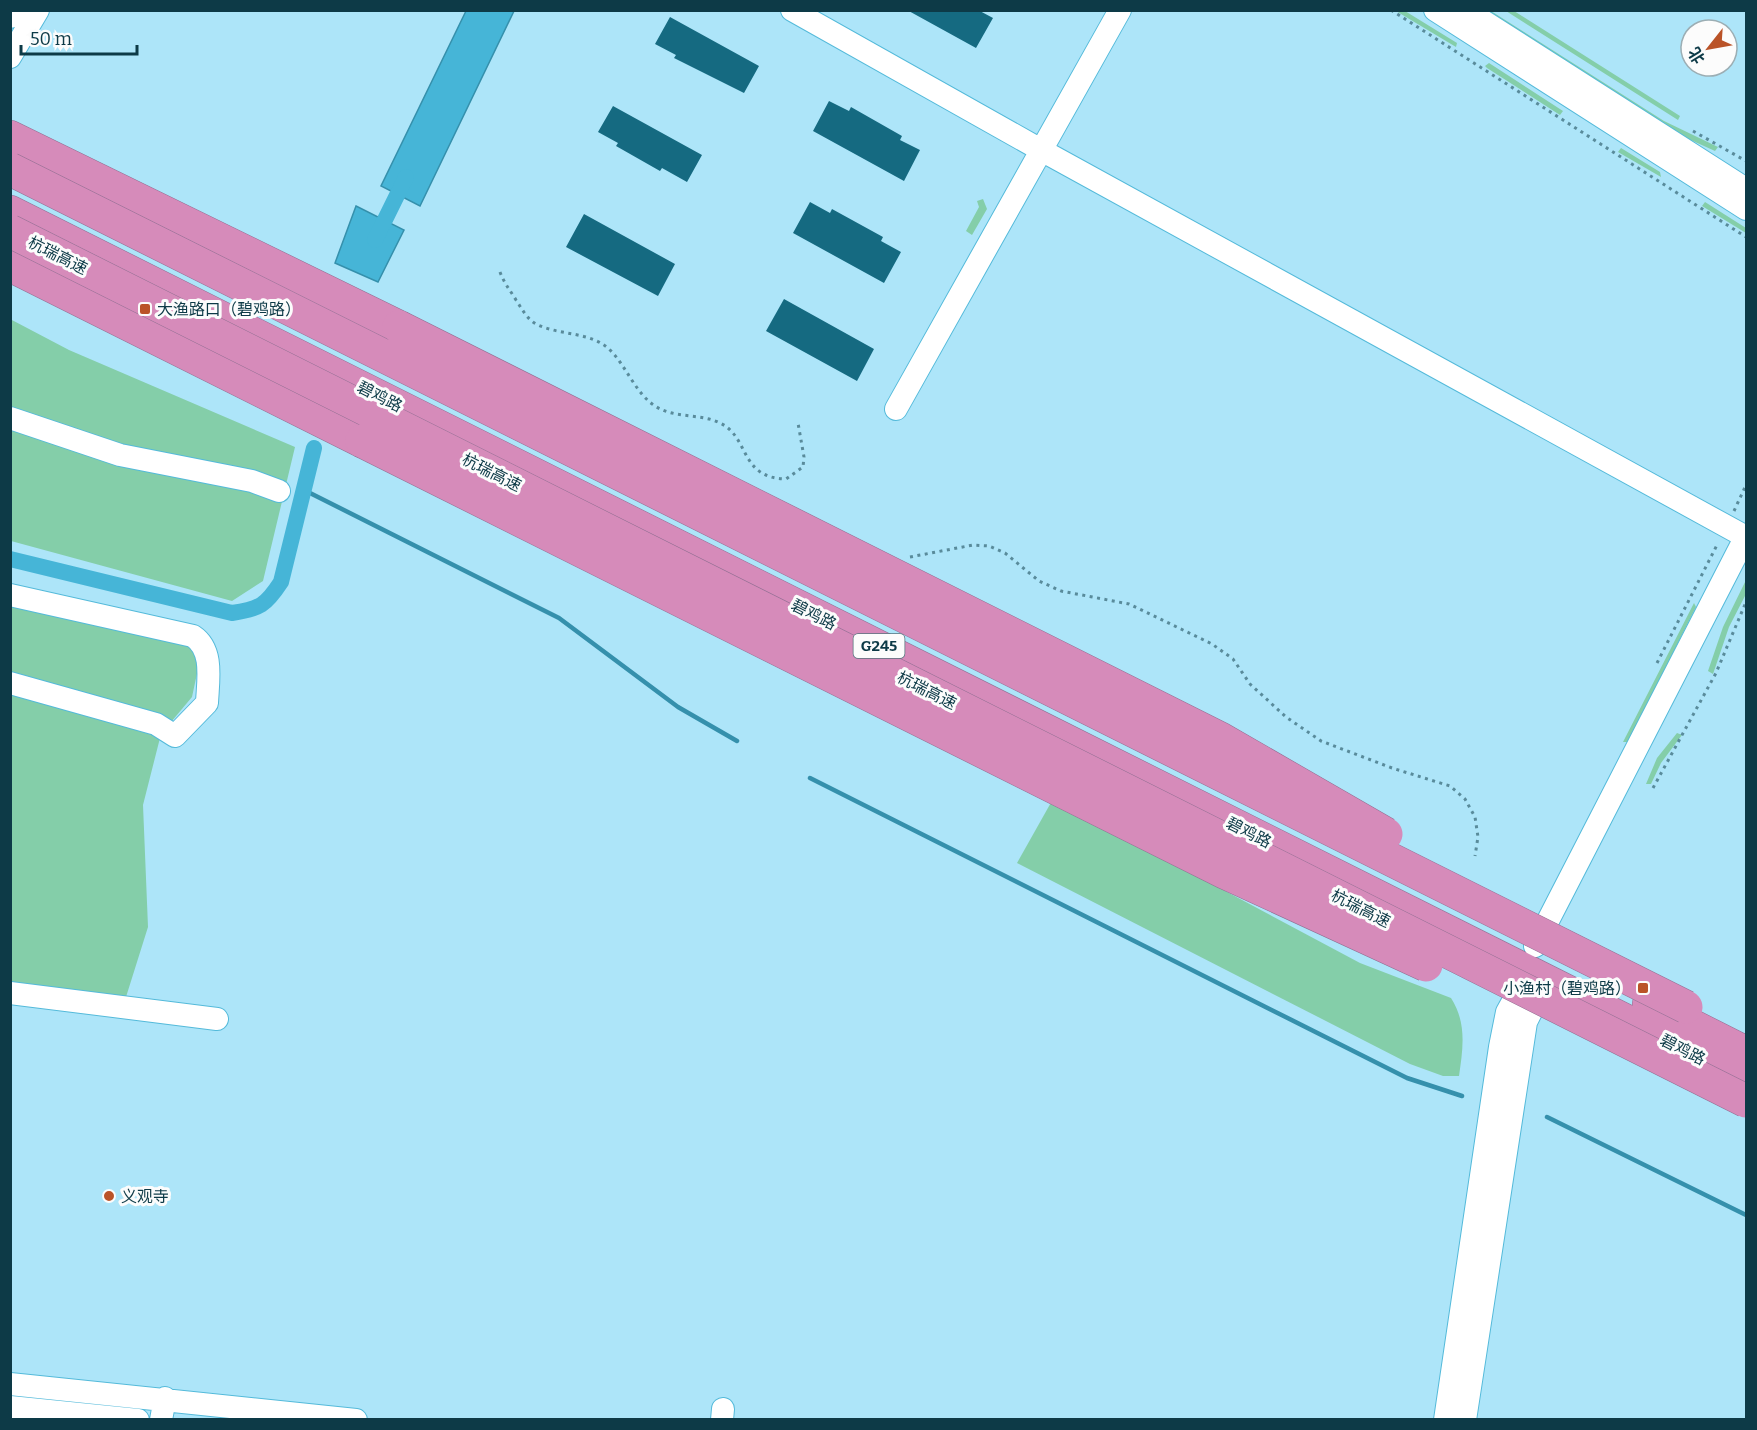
<svg xmlns="http://www.w3.org/2000/svg" width="1757" height="1430" font-family="Bitter,'Noto Sans SC',serif">
<rect width="100%" height="100%" fill="#ade5f9"/>
<path fill="#84cea9" d="M 1396,11 L 1405,11 L 1457,43 L 1456,47 Z
M 1480,11 L 1491,11 L 1664,121 L 1718,147 L 1715,151 L 1662,127 Z
M 1506,11 L 1514,11 L 1680,116 L 1678,120 Z
M 1489,63 L 1563,111 L 1560,115 L 1487,68 L 1485,66 Z
M 1621,148 L 1660,172 L 1661,177 L 1618,152 Z
M 983,199 L 987,209 L 972,235 L 966,231 L 979,207 L 977,201 Z
M 1705,202 L 1746,228 L 1746,233 L 1702,206 Z
M 10,319 L 69,350 L 295,447 L 263,581 L 232,601 L 11,541 Z
M 1746,580 L 1746,594 L 1729,627 L 1713,674 L 1708,671 L 1723,627 Z
M 11,598 L 202,650 L 192,697 L 161,734 L 143,805 L 148,927 L 126,997 L 11,983 Z
M 1694,603 L 1696,607 L 1628,742 L 1623,742 Z
M 1677,733 L 1682,735 L 1661,763 L 1651,784 L 1646,784 L 1657,758 Z
M 1053,799 L 1360,963 L 1451,998 C 1467,1023 1463,1048 1459,1076 L 1443,1076 L 1410,1064 L 1017,863 Z"/>
<path fill="#46b5d7" stroke="#3590ac" stroke-width="1.5" d="M 466,11 L 514,11 L 420,206 L 381,186 Z
M 356,206 L 404,230 L 378,282 L 335,263 Z"/>
<g fill="none" stroke-linecap="round" stroke-linejoin="round">
<path stroke="#3590ac" stroke-width="4.5" d="M 304,490 L 559,618 L 678,707 L 737,741
M 810,778 L 1407,1078 L 1462,1096
M 1547,1117 L 1746,1215"/>
<path stroke="#46b5d7" stroke-width="16" d="M 375,240 L 406,177
M 10,559 L 232,613 C 260,609 266,605 281,582 L 314,448"/>
</g>
<path fill="#156a81" d="M 907,10 L 978,10 L 993,18 L 976,48 Z
M 670,17 L 759,66 L 744,93 L 674,58 L 676,55 L 655,44 Z
M 829,101 L 849,111 L 851,107 L 902,136 L 900,140 L 920,150 L 904,181 L 813,131 Z
M 613,106 L 702,155 L 687,182 L 662,168 L 660,171 L 616,146 L 618,143 L 598,132 Z
M 810,202 L 830,213 L 832,209 L 883,237 L 881,241 L 901,252 L 884,283 L 793,233 Z
M 584,214 L 675,264 L 658,296 L 566,247 Z
M 784,299 L 874,349 L 857,381 L 766,331 Z"/>
<g fill="none" stroke-linecap="round" stroke-linejoin="round">
<g stroke="#54bada" stroke-width="24">
<path id="minor" d="M 792,10 L 1041,150 L 1746,537
M 1435,10 L 1746,209
M 1466,10 L 1746,189
M 10,17 L 14,10
M 10,57 L 38,10
M 896,409 L 1120,10
M 10,418 L 120,455 L 252,481 L 279,491
M 10,595 L 193,636 C 214,650 208,680 207,703 L 175,736 L 156,724 L 10,683
M 1535,946 L 1746,536
M 10,993 L 217,1019
M 10,1384 L 356,1420
M 10,1407 L 138,1420
M 161,1420 L 165,1398
M 722,1420 L 723,1409
M 1445,1420 L 1500,1047 L 1507,1012 L 1527,976
M 1465,1420 L 1526,1022 L 1544,986"/>
</g>
<g stroke="#906f92" stroke-width="34">
<path id="highway" d="M 10,137 L 399,327
M 10,212 L 1746,1081
M 10,265 L 362,441
M 1649,1004 L 1746,1053"/>
</g>
<path stroke="#598b9b" stroke-width="3" stroke-dasharray="3 4.5" stroke-linecap="butt" d="M 1391,10 L 1746,237
M 1693,131 L 1746,161
M 500,272 C 504,283 510,290 516,300 C 522,309 527,319 536,324 C 560,336 589,331 609,349 C 626,365 635,393 655,406 C 675,419 700,413 720,423 C 750,437 739,478 786,479 L 803,467 L 804,457 L 798,423
M 1734,511 L 1746,485
M 910,557 L 973,545 L 989,546 L 1005,553 L 1039,581 L 1061,591 L 1129,604 L 1212,644 L 1233,659 L 1250,684 L 1286,717 L 1321,741 L 1392,768 L 1450,786 L 1465,799 L 1475,817 L 1478,837 L 1475,856
M 1657,663 L 1718,543
M 1653,788 L 1716,673 L 1746,602"/>
<use href="#minor" stroke="#fff" stroke-width="22"/>
<use href="#highway" stroke="#d68bba" stroke-width="33"/>
<g stroke="#906f92" stroke-width="34" stroke-linecap="butt">
<path id="highway-bridge" d="M 10,169 L 1686,1007
M 10,231 L 1746,1101
M 399,327 L 1221,739 L 1386,834
M 362,441 L 1224,872 L 1426,965"/>
</g>
<use href="#highway-bridge" stroke="#d68bba" stroke-width="33"/>
</g>
<g fill="#ba5328" stroke="#fcfcfc" stroke-width="2">
<rect x="139" y="303" width="12" height="12" rx="3"/>
<rect x="1637" y="982" width="12" height="12" rx="3"/>
<circle cx="109" cy="1196" r="6"/>
</g>
<g text-anchor="middle" stroke-width="6" stroke-linejoin="round" paint-order="stroke">
<rect fill="#fcfcfc" stroke="#55747d" stroke-width="1.5" x="853.5" y="634" width="51" height="24" rx="4.5"/>
<g font-size="15" font-weight="bold" fill="#0d3a47">
<text x="879" y="651">G245</text>
</g>
<g font-size="16" fill="#0d3a47" stroke="#fcfcfc">
<text transform="translate(58 255) rotate(27)" y="6">杭瑞高速</text>
<text transform="translate(380 396) rotate(27)" y="6">碧鸡路</text>
<text transform="translate(492 472) rotate(27)" y="6">杭瑞高速</text>
<text transform="translate(814 614) rotate(27)" y="6">碧鸡路</text>
<text transform="translate(927 690) rotate(27)" y="6">杭瑞高速</text>
<text transform="translate(1249 832) rotate(27)" y="6">碧鸡路</text>
<text transform="translate(1361 908) rotate(27)" y="6">杭瑞高速</text>
<text transform="translate(1683 1049) rotate(27)" y="6">碧鸡路</text>
</g>
<g font-size="16" fill="#0d3a47" stroke="#fcfcfc" text-anchor="start">
<text x="157" y="315">大渔路口（碧鸡路）</text>
<text x="1631" y="994" text-anchor="end">小渔村（碧鸡路）</text>
<text x="121" y="1202">义观寺</text>
</g>
</g>
<rect width="1757" height="1430" fill="none" stroke="#0d3a47" stroke-width="24"/>
<g transform="translate(1709 48) rotate(239)"><circle r="28" fill="#fcfcfc" stroke="#9caeb4" stroke-width="1.5"/>
<path d="M0-4.5L10 22L0 15L-10 22Z" fill="#ba5328"/>
<text y="-9" font-size="16" font-weight="bold" text-anchor="middle" fill="#0d3a47">北</text>
</g>
<path d="M21 45v9h116v-9" fill="none" stroke="#0d3a47" stroke-width="3"/>
<text x="30" y="45" font-size="18" fill="#0d3a47" stroke="#fcfcfc" stroke-width="4.5" paint-order="stroke">50 m</text>
</svg>
